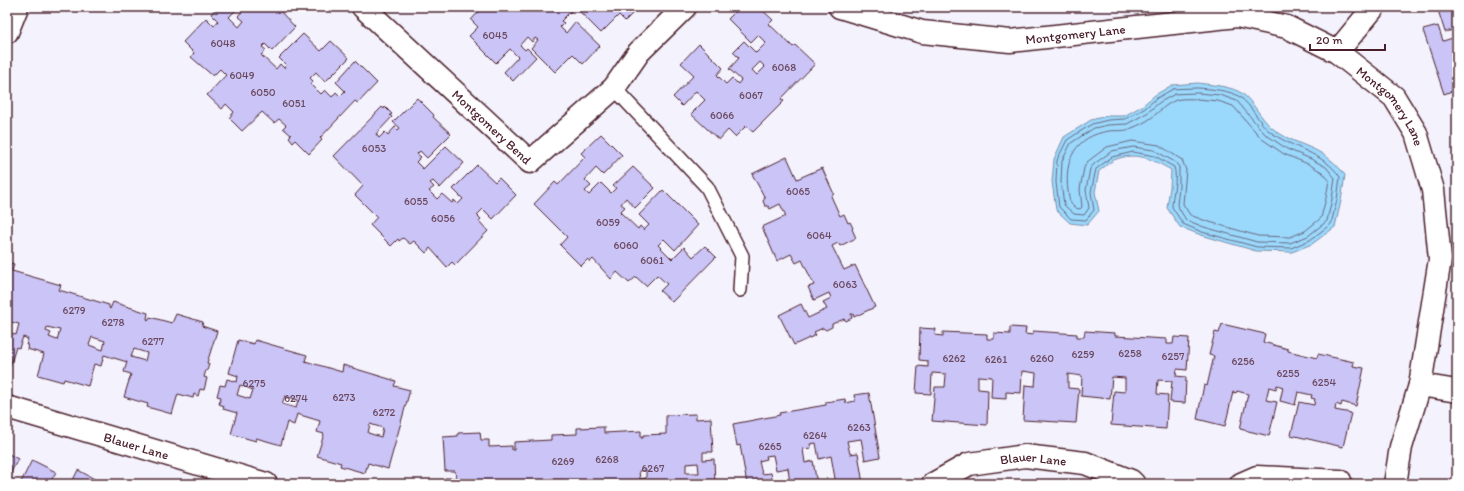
<svg xmlns="http://www.w3.org/2000/svg" width="1464" height="491" font-family="Itim,sans-serif">
<rect width="100%" height="100%" fill="#f4f3fd"/>
<filter id="ink" filterUnits="userSpaceOnUse"><feTurbulence type="fractalNoise" baseFrequency=".025" numOctaves="2"/><feDisplacementMap in="SourceGraphic" scale="8" xChannelSelector="R" yChannelSelector="G"/><feConvolveMatrix kernelMatrix="1 2 1 2 8 2 1 2 1" color-interpolation-filters="sRGB"/></filter>
<g filter="url(#ink)">
<path fill="#9ad8fc" stroke="#7a8ea8" d="M 1198,83 C 1211,85 1232,86 1243,94 C 1254,103 1260,117 1271,127 C 1288,143 1315,145 1332,161 C 1337,165 1341,170 1345,175 L 1341,201 L 1335,227 L 1312,244 L 1292,252 L 1256,251 L 1201,235 L 1180,227 L 1167,208 L 1170,187 L 1171,170 C 1152,159 1136,151 1114,160 C 1109,162 1104,168 1099,171 L 1095,192 L 1099,211 L 1087,225 L 1070,223 L 1056,210 L 1052,182 L 1054,159 L 1064,137 L 1091,120 L 1107,116 L 1124,116 L 1142,106 L 1155,95 L 1172,85 Z"/>
<g fill="none" stroke-linecap="round" stroke-linejoin="round">
<path stroke="#6a697f" stroke-width="1" d="M 1198,88 C 1210,89 1230,90 1240,97 C 1252,106 1258,121 1268,130 C 1291,149 1324,152 1340,177 L 1337,200 L 1331,224 L 1310,240 L 1291,248 L 1257,247 L 1202,232 L 1183,224 L 1172,207 C 1172,195 1178,179 1174,167 L 1155,156 L 1133,152 L 1112,157 L 1096,169 L 1091,192 L 1094,210 L 1086,220 L 1071,219 L 1059,207 L 1056,182 L 1057,160 L 1067,140 L 1092,124 L 1108,120 L 1125,119 L 1144,109 L 1157,98 L 1173,89 Z
M 1198,93 L 1220,95 L 1237,101 L 1265,134 L 1287,149 L 1311,159 L 1326,167 L 1335,178 L 1332,199 L 1327,221 L 1308,236 L 1290,243 L 1257,242 L 1204,227 L 1186,220 L 1177,205 L 1179,187 L 1179,167 L 1175,162 L 1154,150 L 1133,147 L 1112,151 L 1094,164 L 1090,169 L 1086,190 L 1089,208 L 1084,215 L 1074,214 L 1064,205 L 1061,182 L 1062,161 L 1071,143 L 1094,128 L 1108,125 L 1127,124 L 1147,113 L 1160,102 L 1175,94 Z
M 1197,99 L 1218,101 L 1233,106 L 1262,139 L 1284,154 L 1308,164 L 1322,172 L 1329,180 L 1326,198 L 1321,218 L 1305,231 L 1290,237 L 1258,236 L 1206,221 L 1190,215 L 1183,204 L 1186,170 L 1182,160 L 1159,145 L 1132,141 L 1107,147 L 1087,162 L 1084,168 L 1080,189 L 1082,207 L 1080,209 C 1070,208 1069,199 1068,191 C 1064,160 1075,136 1109,131 C 1117,130 1125,132 1132,128 C 1139,125 1146,122 1151,118 C 1159,112 1166,104 1176,100 C 1182,98 1191,99 1197,99 Z"/>
</g>
<path fill="#cac4f7" stroke="#4a1f2b" fill-rule="evenodd" d="M 217,7 L 239,7 L 229,17 L 239,27 L 244,21 L 238,16 L 246,7 L 280,7 L 278,9 L 295,27 L 272,51 L 265,44 L 262,47 L 266,50 L 261,55 L 276,69 L 280,64 L 284,68 L 286,65 L 279,58 L 303,34 L 321,51 L 331,41 L 349,58 L 325,82 L 316,72 L 310,78 L 313,81 L 311,84 L 321,94 L 325,90 L 332,97 L 336,92 L 340,96 L 345,91 L 336,82 L 355,61 L 377,83 L 358,103 L 355,101 L 320,138 L 322,140 L 309,154 L 295,140 L 293,142 L 289,137 L 291,135 L 283,128 L 286,125 L 279,119 L 274,123 L 262,112 L 242,131 L 229,118 L 234,112 L 226,104 L 222,109 L 207,95 L 226,75 L 220,69 L 213,76 L 191,57 L 194,53 L 183,42 L 206,18 L 214,26 L 218,21 L 211,14 Z
M 481,7 L 567,7 L 571,11 L 561,21 L 564,23 L 560,27 L 566,33 L 575,22 L 600,46 L 583,64 L 573,54 L 555,72 L 531,48 L 538,40 L 535,38 L 532,42 L 527,37 L 520,45 L 525,50 L 527,48 L 536,57 L 513,81 L 504,72 L 518,57 L 510,49 L 496,63 L 469,36 L 478,27 L 471,20 L 482,8 Z
M 579,7 L 639,7 L 625,21 L 619,15 L 601,33 L 577,9 Z
M 740,7 L 759,7 L 773,20 L 769,24 L 793,47 L 795,45 L 815,64 L 781,99 L 784,101 L 753,132 L 746,126 L 735,137 L 728,130 L 719,140 L 691,114 L 705,100 L 696,91 L 682,106 L 673,97 L 694,75 L 681,63 L 699,44 L 723,68 L 717,75 L 726,84 L 732,78 L 738,84 L 741,80 L 729,69 L 739,58 L 733,52 L 744,41 L 756,53 L 766,43 L 758,35 L 751,42 L 728,19 ZM 760,62 L 765,67 L 757,75 L 752,70 Z
M 1437,7 L 1457,7 L 1457,89 L 1444,94 L 1423,30 L 1438,26 L 1443,41 L 1456,37 L 1453,30 L 1445,32 Z
M 417,98 L 434,115 L 433,117 L 451,134 L 427,158 L 420,151 L 417,154 L 421,157 L 416,162 L 423,169 L 446,146 L 464,163 L 440,188 L 433,181 L 430,183 L 434,187 L 429,191 L 437,199 L 442,194 L 452,203 L 454,200 L 458,204 L 463,199 L 453,189 L 477,165 L 495,182 L 499,178 L 516,195 L 493,219 L 483,209 L 477,215 L 481,219 L 479,221 L 488,231 L 455,265 L 452,262 L 447,267 L 430,248 L 426,253 L 414,241 L 410,244 L 403,238 L 399,241 L 398,239 L 391,246 L 370,225 L 377,217 L 355,195 L 363,186 L 334,156 L 382,107 L 384,109 L 385,107 L 392,114 L 390,115 L 392,117 L 376,134 L 379,138 L 385,132 L 388,135 L 395,127 L 398,130 L 400,128 L 393,122 Z
M 601,134 L 622,155 L 603,175 L 596,168 L 585,180 L 591,186 L 585,191 L 589,195 L 601,183 L 611,193 L 616,188 L 613,186 L 633,167 L 655,188 L 635,208 L 626,198 L 621,204 L 625,207 L 620,212 L 638,229 L 640,226 L 644,230 L 649,225 L 639,215 L 663,190 L 698,225 L 675,250 L 664,239 L 658,245 L 672,259 L 684,247 L 693,257 L 705,246 L 716,257 L 672,302 L 660,291 L 667,284 L 657,275 L 646,286 L 636,277 L 629,283 L 617,272 L 611,279 L 593,259 L 590,262 L 588,259 L 581,266 L 560,245 L 567,237 L 534,204 L 555,182 L 558,185 L 585,157 L 581,153 Z
M 787,157 L 797,179 L 822,168 L 834,194 L 831,196 L 840,216 L 844,214 L 848,223 L 850,222 L 853,228 L 852,229 L 856,238 L 840,246 L 838,243 L 832,246 L 844,270 L 855,265 L 875,307 L 854,317 L 853,314 L 851,314 L 852,318 L 846,321 L 844,319 L 832,324 L 832,327 L 826,330 L 823,328 L 814,332 L 816,335 L 794,345 L 779,315 L 801,304 L 808,318 L 827,309 L 823,302 L 831,298 L 829,293 L 814,300 L 808,287 L 814,285 L 802,260 L 796,263 L 791,254 L 777,261 L 762,227 L 786,216 L 780,204 L 770,209 L 768,206 L 765,206 L 763,201 L 765,198 L 752,174 Z
M 7,262 L 14,264 L 12,271 L 61,285 L 59,290 L 109,305 L 109,308 L 110,309 L 113,302 L 148,313 L 147,319 L 148,320 L 150,317 L 172,323 L 176,314 L 203,322 L 202,326 L 217,331 L 207,363 L 209,364 L 207,371 L 206,370 L 204,377 L 207,378 L 204,390 L 200,389 L 198,396 L 194,394 L 193,398 L 178,394 L 172,414 L 147,407 L 148,404 L 124,397 L 131,374 L 124,372 L 127,362 L 104,355 L 101,366 L 94,364 L 88,386 L 64,379 L 63,382 L 38,375 L 44,354 L 27,349 L 28,345 L 26,345 L 28,339 L 23,337 L 19,348 L 16,347 L 9,370 L 7,370 ZM 11,322 L 19,324 L 16,335 L 7,332 ZM 47,327 L 60,330 L 57,340 L 49,337 L 51,333 L 46,331 ZM 92,337 L 105,341 L 103,350 L 89,345 ZM 134,349 L 147,353 L 145,361 L 131,357 Z
M 1222,324 L 1265,334 L 1263,342 L 1288,349 L 1288,351 L 1317,358 L 1318,354 L 1354,362 L 1353,366 L 1364,368 L 1356,406 L 1342,402 L 1341,406 L 1336,404 L 1335,410 L 1351,413 L 1343,447 L 1291,435 L 1299,402 L 1314,405 L 1315,399 L 1311,398 L 1312,395 L 1298,392 L 1295,405 L 1280,401 L 1283,387 L 1277,385 L 1276,389 L 1269,387 L 1266,400 L 1277,402 L 1269,436 L 1240,429 L 1248,394 L 1237,391 L 1236,393 L 1233,392 L 1225,426 L 1197,419 L 1204,385 L 1207,386 L 1214,356 L 1209,355 L 1215,332 L 1219,333 Z
M 1010,327 L 1026,328 L 1025,334 L 1033,335 L 1033,331 L 1077,334 L 1077,337 L 1084,337 L 1085,331 L 1115,333 L 1115,336 L 1167,339 L 1167,344 L 1173,344 L 1174,337 L 1189,338 L 1187,370 L 1177,369 L 1176,376 L 1186,377 L 1185,403 L 1170,402 L 1172,381 L 1158,380 L 1157,394 L 1168,395 L 1166,429 L 1111,425 L 1114,391 L 1125,392 L 1125,378 L 1112,377 L 1110,399 L 1081,396 L 1082,376 L 1068,374 L 1068,388 L 1079,389 L 1076,423 L 1023,420 L 1025,385 L 1035,386 L 1036,373 L 1022,371 L 1021,393 L 1006,392 L 1006,399 L 991,398 L 992,377 L 978,376 L 978,389 L 988,390 L 987,425 L 932,421 L 935,387 L 945,387 L 946,374 L 932,373 L 931,394 L 916,393 L 918,366 L 928,367 L 928,361 L 919,360 L 920,328 L 936,329 L 935,335 L 943,336 L 943,332 L 987,334 L 987,339 L 994,339 L 994,333 L 1010,334 Z
M 238,340 L 254,344 L 255,340 L 307,355 L 305,361 L 342,372 L 343,365 L 396,381 L 394,386 L 410,390 L 388,469 L 368,463 L 365,473 L 340,466 L 341,463 L 317,456 L 324,434 L 317,432 L 320,421 L 297,414 L 294,425 L 287,422 L 281,445 L 256,438 L 256,441 L 231,434 L 237,413 L 223,409 L 224,406 L 219,404 L 221,397 L 217,396 L 220,385 L 225,386 L 227,379 L 237,382 L 238,376 L 229,373 ZM 240,385 L 253,390 L 250,399 L 237,395 ZM 285,396 L 298,400 L 296,408 L 282,404 ZM 370,424 L 383,428 L 381,437 L 368,433 Z
M 869,393 L 880,457 L 865,460 L 861,439 L 847,441 L 850,454 L 858,453 L 863,484 L 836,484 L 831,456 L 819,459 L 816,443 L 810,444 L 811,448 L 803,449 L 805,463 L 813,461 L 817,484 L 790,484 L 788,468 L 776,470 L 773,455 L 766,456 L 767,459 L 759,461 L 762,474 L 771,473 L 773,484 L 747,484 L 740,445 L 737,446 L 733,424 L 780,415 L 779,413 L 826,405 L 826,402 L 845,399 L 846,403 L 855,401 L 854,395 Z
M 696,414 L 696,419 L 711,418 L 713,452 L 703,452 L 703,460 L 714,459 L 715,484 L 564,484 L 564,480 L 550,480 L 550,484 L 474,484 L 474,480 L 460,481 L 461,484 L 445,484 L 445,478 L 456,478 L 455,471 L 445,471 L 443,437 L 458,436 L 458,433 L 480,432 L 481,440 L 489,440 L 489,447 L 512,446 L 512,450 L 514,450 L 514,442 L 551,440 L 551,435 L 577,434 L 577,428 L 604,427 L 604,433 L 641,431 L 641,438 L 643,438 L 643,435 L 666,434 L 666,415 ZM 698,463 L 699,473 L 686,473 L 686,464 ZM 646,470 L 646,478 L 640,479 L 639,471 Z
M 7,453 L 18,459 L 7,480 Z
M 32,460 L 56,472 L 49,484 L 25,484 L 21,482 Z
M 78,470 L 100,482 L 101,479 L 110,484 L 71,484 Z"/>
<g fill="none" stroke-linecap="round" stroke-linejoin="round">
<g stroke="#4a1f2b" stroke-width="16">
<path id="lane" d="M 614,88 L 707,187 L 742,256 L 740,290"/>
</g>
<g stroke="#4a1f2b" stroke-width="25">
<g id="street">
<path id="s1" d="M 363,7 L 530,162 L 614,88 L 639,52 L 685,7"/>
<path id="s2" d="M 840,7 L 922,32 L 1010,41 L 1237,16 L 1287,27 L 1337,52 L 1394,97 L 1416,133 L 1433,190 L 1440,259 L 1420,385 L 1401,447 L 1395,484"/>
<path d="M 7,32 L 17,7"/>
<path d="M 1337,52 L 1374,7"/>
<path d="M 1420,385 L 1457,391"/>
<path id="s3" d="M 7,407 L 266,484"/>
<path id="s4" d="M 933,484 L 969,464 L 1025,456 L 1085,463 L 1131,481 L 1134,484"/>
<path d="M 1241,484 L 1257,477 L 1340,481"/>
</g>
</g>
<use href="#lane" stroke="#fff" stroke-width="13"/>
<use href="#street" stroke="#fff" stroke-width="22"/>
</g>
</g>
<g text-anchor="middle" stroke-width="3" stroke-linejoin="round" paint-order="stroke">
<g font-size="11" fill="#6a485e">
<text x="495" y="39">6045</text>
<text x="223" y="47">6048</text>
<text x="784" y="71">6068</text>
<text x="242" y="79">6049</text>
<text x="263" y="96">6050</text>
<text x="751" y="99">6067</text>
<text x="294" y="107">6051</text>
<text x="722" y="119">6066</text>
<text x="374" y="152">6053</text>
<text x="798" y="195">6065</text>
<text x="416" y="205">6055</text>
<text x="443" y="222">6056</text>
<text x="608" y="226">6059</text>
<text x="819" y="239">6064</text>
<text x="626" y="249">6060</text>
<text x="652" y="264">6061</text>
<text x="845" y="288">6063</text>
<text x="74" y="314">6279</text>
<text x="113" y="326">6278</text>
<text x="153" y="345">6277</text>
<text x="1130" y="357">6258</text>
<text x="1083" y="358">6259</text>
<text x="1173" y="360">6257</text>
<text x="954" y="362">6262</text>
<text x="1042" y="362">6260</text>
<text x="996" y="363">6261</text>
<text x="1243" y="365">6256</text>
<text x="1288" y="377">6255</text>
<text x="1324" y="386">6254</text>
<text x="254" y="387">6275</text>
<text x="344" y="401">6273</text>
<text x="296" y="402">6274</text>
<text x="384" y="416">6272</text>
<text x="859" y="431">6263</text>
<text x="815" y="439">6264</text>
<text x="770" y="450">6265</text>
<text x="607" y="463">6268</text>
<text x="563" y="465">6269</text>
<text x="653" y="472">6267</text>
</g>
<g font-size="13" fill="#4a1f2b" stroke="#fff">
<text dy="5" stroke="none"><textPath href="#s2" startOffset="240">Montgomery Lane</textPath></text>
<text dy="5" stroke="none"><textPath href="#s2" startOffset="587">Montgomery Lane</textPath></text>
<text dy="5" stroke="none"><textPath href="#s1" startOffset="176">Montgomery Bend</textPath></text>
<text dy="5" stroke="none"><textPath href="#s3" startOffset="135">Blauer Lane</textPath></text>
<text dy="5" stroke="none"><textPath href="#s4" startOffset="106">Blauer Lane</textPath></text>
</g>
</g>
<rect width="1464" height="491" fill="none" stroke="#fff" stroke-width="24"/>
<rect x="12" y="12" width="1440" height="467" fill="none" stroke="#4a1f2b" stroke-width="1.5" filter="url(#ink)"/>
<path d="M1310 44v6h75v-6" fill="none" stroke="#4a1f2b" stroke-width="2"/>
<text x="1316" y="44" font-size="12" fill="#4a1f2b" stroke="#ffffff" stroke-width="3" paint-order="stroke">20 m</text>
</svg>
